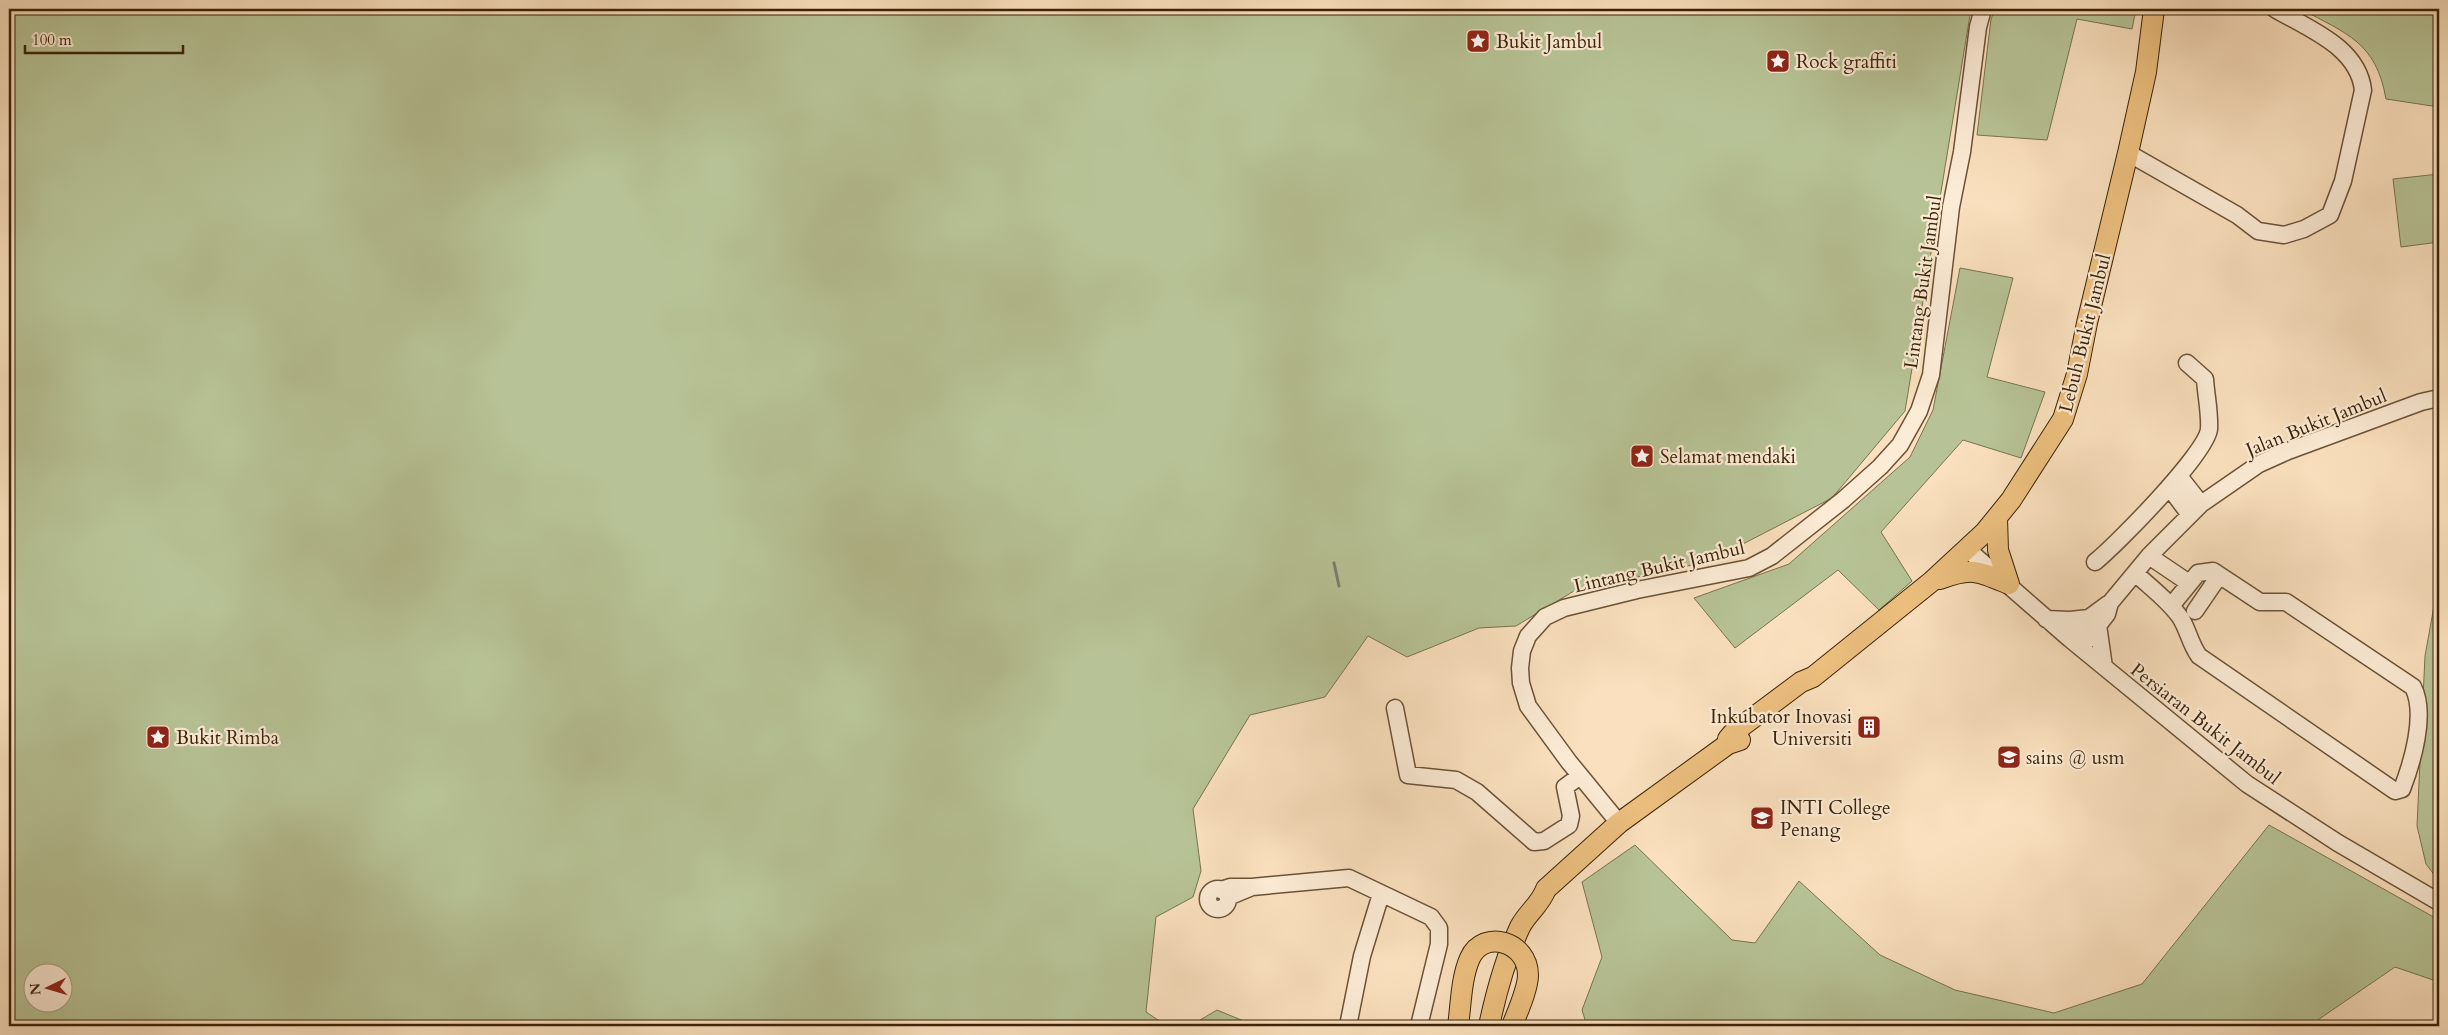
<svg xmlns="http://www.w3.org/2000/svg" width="2448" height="1035" font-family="Cardo,serif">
<rect width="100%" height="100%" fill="#fae0be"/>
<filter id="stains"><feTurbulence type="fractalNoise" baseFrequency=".004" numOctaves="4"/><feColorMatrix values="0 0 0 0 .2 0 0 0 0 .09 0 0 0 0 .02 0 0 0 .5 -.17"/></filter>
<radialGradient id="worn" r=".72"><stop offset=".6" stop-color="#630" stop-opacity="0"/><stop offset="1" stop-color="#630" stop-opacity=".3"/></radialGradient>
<path fill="#b7c396" stroke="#79734f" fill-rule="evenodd" d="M 9,9 L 1971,9 L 1905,411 L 1832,498 L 1710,561 L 1574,591 L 1516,626 L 1479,628 L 1407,657 L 1368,636 L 1325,697 L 1250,715 L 1193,809 L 1201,871 L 1193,897 L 1156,917 L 1146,1012 L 1167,1026 L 9,1026 ZM 32,972 L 62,972 L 62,1002 L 32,1002 Z
M 1995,9 L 2136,9 L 2132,29 L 2077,19 L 2047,140 L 1977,135 L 1991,19 Z
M 2301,9 L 2439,9 L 2439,107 L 2386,99 C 2376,42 2347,34 2301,9 Z
M 2439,174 L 2439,242 L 2401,247 L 2393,179 Z
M 1960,268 L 2013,278 L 1987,377 L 2045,392 L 2021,458 L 1963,440 L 1881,532 L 1912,581 L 1879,610 L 1838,570 L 1735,648 L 1694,598 L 1789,564 L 1910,457 L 1933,410 Z
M 2439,578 L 2439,881 L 2426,864 L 2417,826 L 2425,656 Z
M 2269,825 L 2439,920 L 2439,982 L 2395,967 L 2309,1026 L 1587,1026 L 1582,1010 L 1602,957 L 1582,882 L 1635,845 L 1732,940 L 1755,943 L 1799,881 L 1880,955 L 1955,990 L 2054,1013 L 2142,984 Z
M 1217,1010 L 1251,1024 L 1252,1026 L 1190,1026 Z"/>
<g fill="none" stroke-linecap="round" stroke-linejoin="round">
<path stroke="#7a7e75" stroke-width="3" d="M 1334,563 L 1339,586"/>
<g stroke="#6b5236" stroke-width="19">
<path id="minor" d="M 2128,153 L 2237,215 L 2258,231 L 2284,235 L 2304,229 L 2330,215 L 2343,181 L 2363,90 C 2358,47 2309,29 2275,9
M 2179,476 L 2201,504
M 2169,487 L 2190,515
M 1967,549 L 2070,639 L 2247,784 L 2338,843 L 2439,902
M 2149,556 L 2189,583
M 2095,562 C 2116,545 2207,453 2209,429 C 2210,413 2206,395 2205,379 L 2187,363
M 2135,573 C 2150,587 2168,600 2180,617 C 2188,629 2190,644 2199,656 L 2395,791 L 2402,789 C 2412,763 2427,714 2413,687 L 2286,602 L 2260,602 L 2213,571 L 2198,573 L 2171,606
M 2195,611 L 2219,576
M 2046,619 L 2070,620 L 2089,618
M 2098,625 L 2104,667
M 2070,639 L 2089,618 L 2108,604
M 2081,648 L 2107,614 L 2110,603 L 2149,556 L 2201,504 L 2259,464 L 2288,451 L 2421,402 L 2439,398
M 1395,708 L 1408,775 L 1456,780 L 1477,792 L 1534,842 L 1544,841 L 1569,825 L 1571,816 L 1565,787 L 1580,776
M 1619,823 L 1569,762 L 1528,706 L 1521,683 L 1520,668 L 1522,651 L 1528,636 L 1545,617 L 1564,608 L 1637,590 L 1749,568 L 1772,556 L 1843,500 L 1880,467 L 1900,445 L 1919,411 L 1931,375 L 1951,207 L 1962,152 L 1978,27 L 1983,9
M 1252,887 L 1349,878 L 1431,917 L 1439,928 L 1439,944 L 1419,1026
M1208 899a10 10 0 1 1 20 0a10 10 0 1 1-20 0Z
M 1221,890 L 1230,887 L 1252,887 L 1228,897
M 1348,1026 L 1362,956 L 1381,894"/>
</g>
<g stroke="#3b2308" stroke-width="22">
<path id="major" d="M 1997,518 L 1998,550 L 2009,584
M 1940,579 C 1972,567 1978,571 2009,584
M 1728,744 L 1728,739 L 1734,732 L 1801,682 L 1813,677 L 1931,582 L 1985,532 L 2011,500 L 2063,419 L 2077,374 L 2087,323 L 2128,153 L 2146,72 L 2154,9
M 1489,1026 C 1496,993 1506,957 1520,927 C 1528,912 1540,905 1546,889 L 1619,823 L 1728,744 L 1740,740"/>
</g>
<use href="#minor" stroke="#fcebd5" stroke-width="16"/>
<use href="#major" stroke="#edc07f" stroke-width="20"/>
<g stroke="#3b2308" stroke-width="22" stroke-linecap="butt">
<path id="major-bridge" d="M 1458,1026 C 1461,1005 1461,978 1470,958 C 1484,928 1528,942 1528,975 C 1528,989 1517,1013 1512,1026"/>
</g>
<use href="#major-bridge" stroke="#edc07f" stroke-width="20"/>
</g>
<defs>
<g id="sight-square" transform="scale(1.25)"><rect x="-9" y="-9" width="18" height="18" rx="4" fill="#8f2418" stroke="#fcebd5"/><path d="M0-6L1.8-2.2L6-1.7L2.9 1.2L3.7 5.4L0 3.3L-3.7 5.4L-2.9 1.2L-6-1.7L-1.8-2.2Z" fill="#fff"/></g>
<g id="building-square" transform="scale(1.25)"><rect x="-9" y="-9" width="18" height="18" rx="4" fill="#8f2418" stroke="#fcebd5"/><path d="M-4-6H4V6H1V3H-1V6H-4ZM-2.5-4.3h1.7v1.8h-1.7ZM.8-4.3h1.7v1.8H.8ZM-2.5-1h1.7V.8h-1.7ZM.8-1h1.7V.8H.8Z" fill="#fff"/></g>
<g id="university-square" transform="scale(1.25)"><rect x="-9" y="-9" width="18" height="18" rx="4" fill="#8f2418" stroke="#fcebd5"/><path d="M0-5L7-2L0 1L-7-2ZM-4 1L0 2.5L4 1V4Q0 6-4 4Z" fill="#fff"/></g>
</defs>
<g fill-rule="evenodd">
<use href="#sight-square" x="1478" y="41"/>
<use href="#sight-square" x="1778" y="61"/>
<use href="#sight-square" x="1642" y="456"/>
<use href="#building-square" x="1869" y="727"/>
<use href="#sight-square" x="158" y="737"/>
<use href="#university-square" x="2009" y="757"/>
<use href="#university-square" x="1762" y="818"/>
</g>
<g text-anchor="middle" stroke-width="4.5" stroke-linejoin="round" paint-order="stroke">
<g font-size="19" fill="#3b2308" stroke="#fcebd5" text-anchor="start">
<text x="1496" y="48">Bukit Jambul</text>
<text x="1796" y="68">Rock graffiti</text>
<text x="1660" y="463">Selamat mendaki</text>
<text x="1852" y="723" text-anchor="end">Inkubator Inovasi<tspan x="1852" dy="22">Universiti</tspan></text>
<text x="176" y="744">Bukit Rimba</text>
<text x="2026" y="764">sains @ usm</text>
<text x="1780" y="814">INTI College<tspan x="1780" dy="22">Penang</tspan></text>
</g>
<g font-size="19" fill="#3b2308" stroke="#fcebd5">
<text transform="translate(1922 282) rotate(-82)" y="7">Lintang Bukit Jambul</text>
<text transform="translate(2084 333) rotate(-76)" y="7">Lebuh Bukit Jambul</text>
<text transform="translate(2316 422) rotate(-22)" y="7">Jalan Bukit Jambul</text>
<text transform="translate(1659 566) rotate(-13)" y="7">Lintang Bukit Jambul</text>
<text transform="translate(2206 723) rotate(38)" y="7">Persiaran Bukit Jambul</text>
</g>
</g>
<rect width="2448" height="1035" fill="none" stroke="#fae0be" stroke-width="30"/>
<rect x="10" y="10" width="2428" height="1015" fill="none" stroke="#3b2308" stroke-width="2.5"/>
<rect x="15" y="15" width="2418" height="1005" fill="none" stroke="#3b2308"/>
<g transform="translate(48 988) rotate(265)"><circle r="24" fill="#fcebd5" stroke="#af9b83"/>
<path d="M0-4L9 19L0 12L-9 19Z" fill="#8f2418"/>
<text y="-8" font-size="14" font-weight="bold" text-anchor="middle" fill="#3b2308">N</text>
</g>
<path d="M25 45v8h158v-8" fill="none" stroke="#3b2308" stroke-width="2.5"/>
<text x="32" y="45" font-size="15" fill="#3b2308" stroke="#fcebd5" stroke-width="4" paint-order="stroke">100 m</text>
<rect width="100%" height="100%" filter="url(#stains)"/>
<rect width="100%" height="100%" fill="url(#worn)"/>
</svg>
